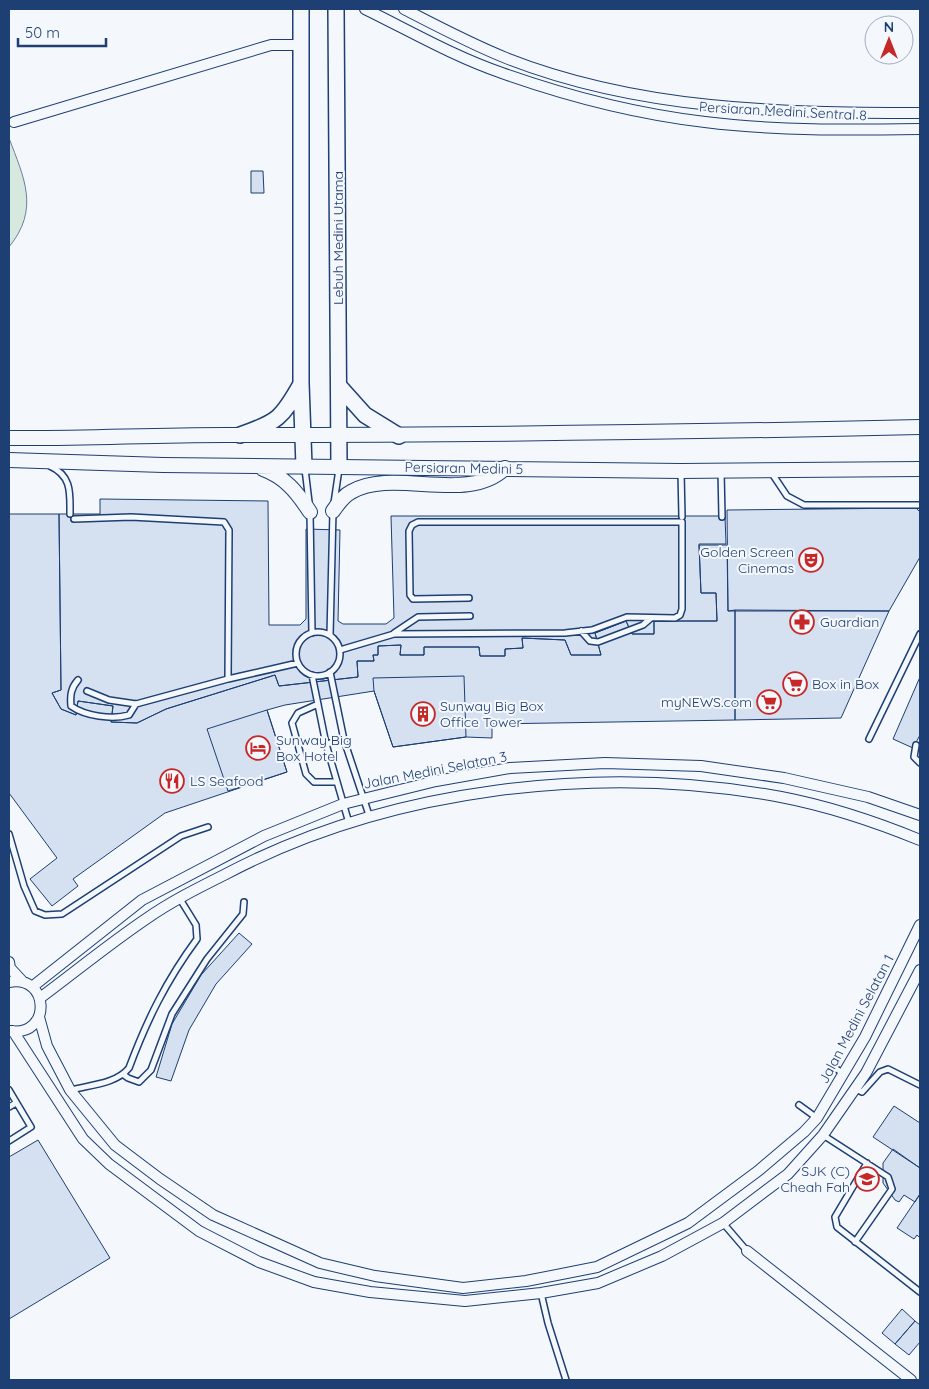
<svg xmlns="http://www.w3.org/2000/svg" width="929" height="1389" font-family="Quicksand,sans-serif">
<rect width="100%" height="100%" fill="#f4f7fb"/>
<path fill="#d7e8df" stroke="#687fa3" d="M 9,138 C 24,178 40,209 9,247 Z"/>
<path fill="#d5e0f0" stroke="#1d3f73" d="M 251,171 L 263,171 L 264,193 L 251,193 Z
M 100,499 L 268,501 L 269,625 L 300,625 L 306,619 L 306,529 L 340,530 L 338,621 L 343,624 L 386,624 L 394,618 L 391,516 L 725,516 L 726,544 L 699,544 L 701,593 L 716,593 L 717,621 L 654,621 L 654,634 L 632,634 L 626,621 L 595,633 L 601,655 L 571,655 L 565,640 L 522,638 L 523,648 L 505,649 L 505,656 L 480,656 L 479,647 L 424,647 L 424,655 L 400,655 L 401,645 L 378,646 L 378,655 L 373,655 L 374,661 L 357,661 L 358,677 L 279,686 L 275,675 L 166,709 L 137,723 L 111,722 L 113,706 L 78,701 L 76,715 L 61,709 L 52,693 L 61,690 L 59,514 L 100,514 Z
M 916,508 L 920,512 L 920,557 L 889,611 L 728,611 L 727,510 Z
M 9,514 L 59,514 L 61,690 L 52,693 L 61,709 L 76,715 L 78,701 L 113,706 L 111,722 L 137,723 L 166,709 L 275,675 L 279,686 L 358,677 L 357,661 L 374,661 L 373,655 L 378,655 L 378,646 L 401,645 L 400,655 L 424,655 L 424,647 L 479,647 L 480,656 L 505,656 L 505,649 L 523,648 L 522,638 L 565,640 L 571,655 L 601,655 L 595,633 L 626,621 L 632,634 L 654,634 L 654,621 L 717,621 L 716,593 L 701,593 L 699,545 L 727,545 L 728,611 L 735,610 L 735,720 L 492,724 L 492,738 L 466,737 L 393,747 L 374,691 L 285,705 L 267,710 L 287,772 L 165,813 L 73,879 L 78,886 L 52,906 L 30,879 L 57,858 L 9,793 Z
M 735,610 L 889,611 L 841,718 L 735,720 Z
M 464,676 L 466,737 L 393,747 L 374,691 L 373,678 Z
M 920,677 L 920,735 L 913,748 L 893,739 Z
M 267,710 L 287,772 L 228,791 L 207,729 Z
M 239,933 L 252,944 L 216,984 L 189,1030 L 171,1081 L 156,1077 L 172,1024 L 201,975 Z
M 894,1106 L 920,1123 L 920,1168 L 873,1137 Z
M 38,1140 L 110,1258 L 9,1319 L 9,1157 Z
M 893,1149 L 920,1168 L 920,1194 L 915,1202 L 904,1195 L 899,1202 L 895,1200 L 883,1183 L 883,1163 Z
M 920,1194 L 920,1238 L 917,1235 L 914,1239 L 897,1228 Z
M 902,1309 L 915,1321 L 895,1344 L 882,1333 Z
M 915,1321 L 920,1325 L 920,1342 L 909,1355 L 895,1344 Z"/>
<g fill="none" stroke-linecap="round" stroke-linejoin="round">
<g stroke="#1d3f73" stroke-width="8">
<path id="service" d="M 50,466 C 72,476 70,493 70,514
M 305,469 L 309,502
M 721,471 L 722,517
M 681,472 L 682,517
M 771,472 L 787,496 L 804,505 L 920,505
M 334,503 L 339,469
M 310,513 L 312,633
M 74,519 L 131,517 L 224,522 L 229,530 L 228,679 L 298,663
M 581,631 L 590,641 L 598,642 L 643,625 L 651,618
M296 654a22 22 0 1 1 44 0a22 22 0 1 1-44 0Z
M 394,633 L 418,617 L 470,616
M 330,635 L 333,511
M 340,650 L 394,634 L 565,633 L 592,630 L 627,617 L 675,618 L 680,615 L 682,609 L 682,522 L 418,522 L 412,525 L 409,531 L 410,595 L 413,599 L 469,598
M 330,672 L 344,740 L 370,818
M 312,675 L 326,744 L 349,823
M 78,680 C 71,688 70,695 71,706 C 85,716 112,720 129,715 L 136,704
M 87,691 L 109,700 L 136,704 L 228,679
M 318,704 L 298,713 L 292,723 L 306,774 L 314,782 L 337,782
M 869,739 L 920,634
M 326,744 L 344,740
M 916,745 L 914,757 L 920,763
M 9,834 L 24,886 L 35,911 L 45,915 L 62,914 L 181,836 L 208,827
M 832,1066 L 844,1074
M 124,1075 L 128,1078 L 139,1082 L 151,1070 L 172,1014 L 207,959 L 243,914 L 244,902
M 855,1089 L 862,1092 L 880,1072 L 888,1069 L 920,1085
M 9,1090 L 31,1127 L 9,1141
M 71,1090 C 90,1085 116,1084 129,1068 C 147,1020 166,981 197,939 L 196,925 L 180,899
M 799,1105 L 817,1118
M 9,1107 L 16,1103
M 823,1135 L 888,1177 L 892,1189 L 855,1242
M 867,1163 L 835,1217 L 837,1227 L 920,1292
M 723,1223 L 747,1251
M 541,1293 L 548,1323 L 566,1380"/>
</g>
<g stroke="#1d3f73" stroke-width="12">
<path id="minor" d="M 365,9 C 410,31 455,57 502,73 C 567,96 637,114 705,122 C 776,131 849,130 920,129
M 404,9 C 437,26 471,44 506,58 C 638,110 781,113 920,113
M 14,122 L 271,45 L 302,45
M 9,962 L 10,968 L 23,982
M 9,982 C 50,974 52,1037 10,1031
M 32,987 L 142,900 L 264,836 L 343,804 L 436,781 L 510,768 L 605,763 L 701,766 L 784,778 L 868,797 L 920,815
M 40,998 C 75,972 109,944 146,919 C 170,902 198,888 224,875 C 388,788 599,763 781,797 C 828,806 876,822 920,840
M 39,1017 L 47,1046 L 70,1090 L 115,1145 L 160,1179 L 213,1215 L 320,1263 L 375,1276 L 463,1288 L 526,1281 L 597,1267 L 688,1223 L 758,1171 L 804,1132 L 817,1118 L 865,1037 L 920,925
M 13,1031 L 83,1139 L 109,1164 L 199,1231 L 259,1262 L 314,1282 L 370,1292 L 465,1301 L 541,1293 L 598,1283 L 662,1256 L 723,1223 L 788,1174 L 823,1135 L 866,1073 L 920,970
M 747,1251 L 911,1380"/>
</g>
<g stroke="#1d3f73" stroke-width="16">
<path id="tertiary" d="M 9,438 C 87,439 164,434 242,435 C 468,435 694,432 920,427
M 9,460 L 163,465 L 681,471 L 920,469
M 263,469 C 285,477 297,492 310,512
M 333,511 C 338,504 343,496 351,492 C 394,467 467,505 505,468"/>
</g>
<g stroke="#1d3f73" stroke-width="18">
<path id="secondary" d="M 301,9 L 301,383 L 304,466
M 336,9 L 339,466
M 339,386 L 365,415 L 399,436
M 240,435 C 278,422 282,418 301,384"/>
</g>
<use href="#service" stroke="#f4f7fb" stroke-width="5"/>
<use href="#minor" stroke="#f4f7fb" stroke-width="10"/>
<use href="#tertiary" stroke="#f4f7fb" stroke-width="14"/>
<use href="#secondary" stroke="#f4f7fb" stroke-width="15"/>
</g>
<defs>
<g id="theatre-ring" transform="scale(1.25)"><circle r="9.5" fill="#f4f7fb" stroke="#c62828" stroke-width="1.5"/><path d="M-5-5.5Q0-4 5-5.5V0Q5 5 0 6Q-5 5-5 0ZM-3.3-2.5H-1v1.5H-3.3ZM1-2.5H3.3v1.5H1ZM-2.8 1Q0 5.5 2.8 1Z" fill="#c62828"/></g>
<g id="pharmacy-ring" transform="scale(1.25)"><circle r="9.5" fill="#f4f7fb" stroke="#c62828" stroke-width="1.5"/><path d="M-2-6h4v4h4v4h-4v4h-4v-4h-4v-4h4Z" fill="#c62828"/></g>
<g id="supermarket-ring" transform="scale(1.25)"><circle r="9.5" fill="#f4f7fb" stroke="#c62828" stroke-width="1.5"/><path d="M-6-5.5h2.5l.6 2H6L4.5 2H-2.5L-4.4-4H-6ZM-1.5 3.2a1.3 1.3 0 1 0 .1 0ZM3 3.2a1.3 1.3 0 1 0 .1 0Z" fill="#c62828"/></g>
<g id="building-ring" transform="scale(1.25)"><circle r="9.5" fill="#f4f7fb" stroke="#c62828" stroke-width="1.5"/><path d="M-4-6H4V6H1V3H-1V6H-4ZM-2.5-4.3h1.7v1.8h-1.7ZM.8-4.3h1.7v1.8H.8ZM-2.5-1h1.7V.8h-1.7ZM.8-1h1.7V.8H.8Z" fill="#c62828"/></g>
<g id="hotel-ring" transform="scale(1.25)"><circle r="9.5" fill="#f4f7fb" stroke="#c62828" stroke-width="1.5"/><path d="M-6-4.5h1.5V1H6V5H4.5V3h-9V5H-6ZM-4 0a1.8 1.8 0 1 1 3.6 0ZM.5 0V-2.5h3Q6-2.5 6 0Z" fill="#c62828"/></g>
<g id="restaurant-ring" transform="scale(1.25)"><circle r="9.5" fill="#f4f7fb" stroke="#c62828" stroke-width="1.5"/><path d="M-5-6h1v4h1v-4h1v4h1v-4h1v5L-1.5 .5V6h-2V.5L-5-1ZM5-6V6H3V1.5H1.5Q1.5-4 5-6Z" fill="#c62828"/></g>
<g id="school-ring" transform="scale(1.25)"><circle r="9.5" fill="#f4f7fb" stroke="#c62828" stroke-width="1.5"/><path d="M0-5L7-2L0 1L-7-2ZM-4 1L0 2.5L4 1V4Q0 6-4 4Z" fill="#c62828"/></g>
</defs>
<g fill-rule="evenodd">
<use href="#theatre-ring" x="811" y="560"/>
<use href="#pharmacy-ring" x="802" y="622"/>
<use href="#supermarket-ring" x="795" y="684"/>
<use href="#supermarket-ring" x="769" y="702"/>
<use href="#building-ring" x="423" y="714"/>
<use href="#hotel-ring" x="258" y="748"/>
<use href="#restaurant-ring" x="172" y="781"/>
<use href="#school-ring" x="867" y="1179"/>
</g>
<g text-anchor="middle" stroke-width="4" stroke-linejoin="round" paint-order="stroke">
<g font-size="14" fill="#1d3f73" stroke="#f4f7fb">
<text transform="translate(783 111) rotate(3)" y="5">Persiaran Medini Sentral 8</text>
<text transform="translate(338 238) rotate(-90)" y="5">Lebuh Medini Utama</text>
<text transform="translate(464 468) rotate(1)" y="5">Persiaran Medini 5</text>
<text transform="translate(435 770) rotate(-11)" y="5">Jalan Medini Selatan 3</text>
<text transform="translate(856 1019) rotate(-62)" y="5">Jalan Medini Selatan 1</text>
</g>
<g font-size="14" fill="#1d3f73" stroke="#f4f7fb" text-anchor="start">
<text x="794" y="557" text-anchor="end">Golden Screen<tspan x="794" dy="16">Cinemas</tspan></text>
<text x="820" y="627">Guardian</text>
<text x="812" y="689">Box in Box</text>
<text x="752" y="707" text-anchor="end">myNEWS.com</text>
<text x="440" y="711">Sunway Big Box<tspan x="440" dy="16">Office Tower</tspan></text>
<text x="276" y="745">Sunway Big<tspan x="276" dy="16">Box Hotel</tspan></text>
<text x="190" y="786">LS Seafood</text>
<text x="850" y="1176" text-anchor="end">SJK (C)<tspan x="850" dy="16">Cheah Fah</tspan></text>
</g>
</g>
<rect width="929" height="1389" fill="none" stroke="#1d3f73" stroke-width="20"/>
<g transform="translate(889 40)"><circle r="24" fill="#f4f7fb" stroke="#9eadc5"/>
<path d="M0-4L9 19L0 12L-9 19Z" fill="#c62828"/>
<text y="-8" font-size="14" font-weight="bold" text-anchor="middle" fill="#1d3f73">N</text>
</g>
<path d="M18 38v8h88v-8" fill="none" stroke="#1d3f73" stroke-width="2.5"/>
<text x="25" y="38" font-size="15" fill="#1d3f73" stroke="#f4f7fb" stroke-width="4" paint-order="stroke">50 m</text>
</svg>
